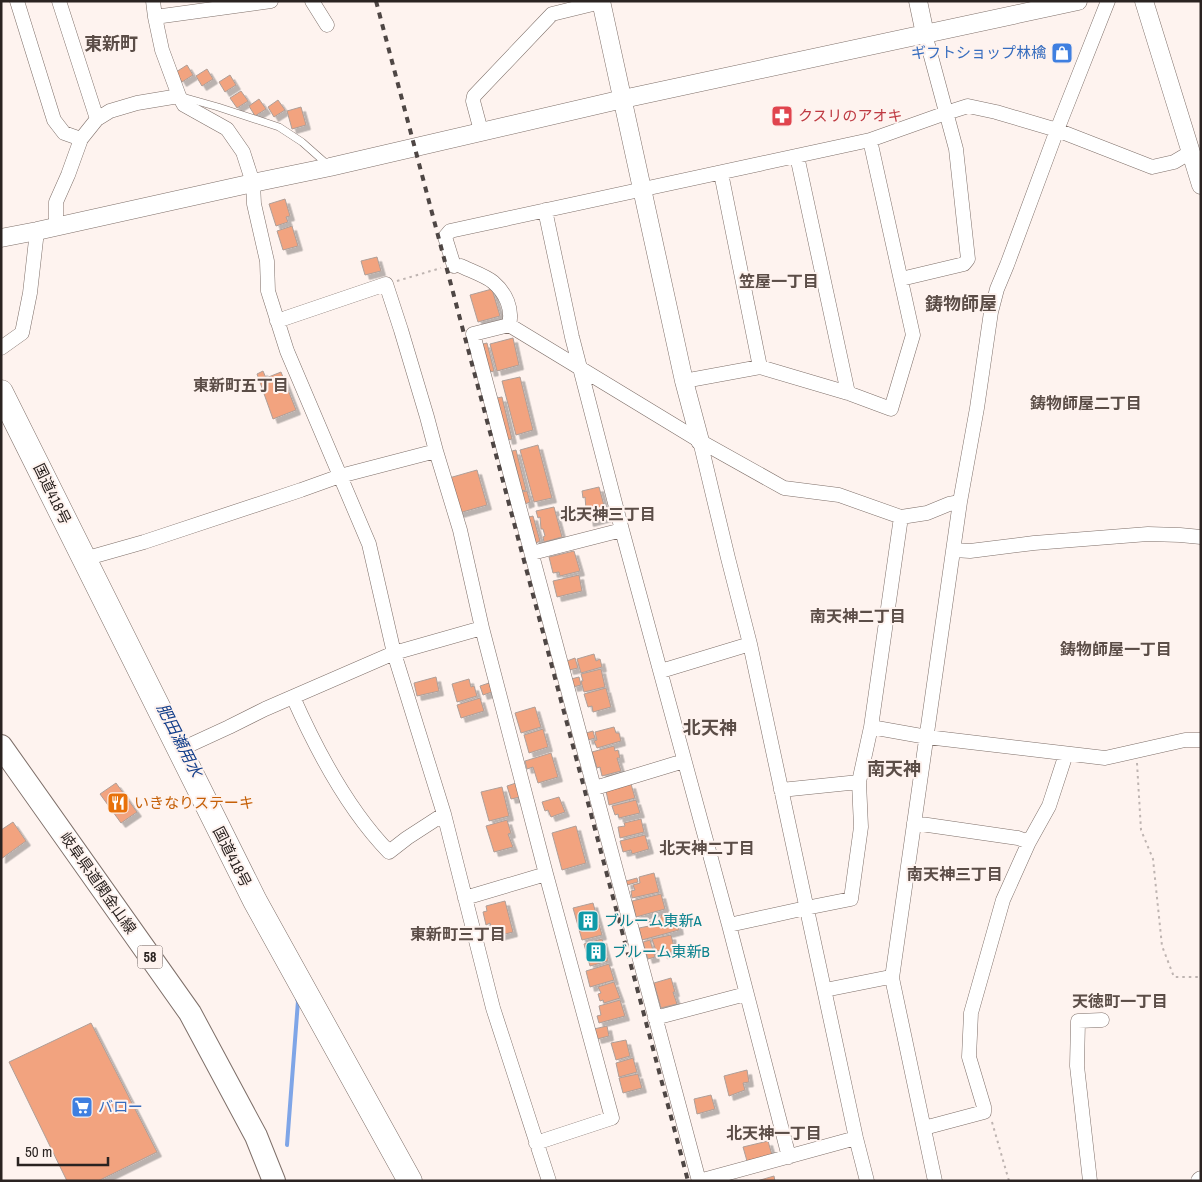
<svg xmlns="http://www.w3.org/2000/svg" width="1202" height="1182" font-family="'Archivo Narrow','Noto Sans JP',sans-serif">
<defs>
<filter id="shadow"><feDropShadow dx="4.5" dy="4.5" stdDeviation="0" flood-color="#0004"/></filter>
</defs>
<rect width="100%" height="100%" fill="#fef3ef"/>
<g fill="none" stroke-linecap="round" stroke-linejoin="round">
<path stroke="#7fa5e7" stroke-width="4" d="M 287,1145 L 298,1001 L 297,999"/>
</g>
<path fill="#f2a37f" stroke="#af9e97" filter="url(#shadow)" d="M 187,65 L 193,75 L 182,82 L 176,72 Z
M 207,69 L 213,79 L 202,86 L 196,76 Z
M 230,75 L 236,85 L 225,92 L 219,82 Z
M 241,91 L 248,101 L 237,108 L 230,98 Z
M 259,99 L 266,109 L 255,116 L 249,106 Z
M 278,100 L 285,110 L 274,117 L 268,107 Z
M 301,107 L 306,125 L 292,129 L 287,111 Z
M 285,199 L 290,216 L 286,217 L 288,222 L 276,226 L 269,204 Z
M 292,226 L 298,246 L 283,250 L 277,231 Z
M 377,257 L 381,271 L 365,275 L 361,261 Z
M 492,289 L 500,316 L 478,322 L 470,295 Z
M 513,338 L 519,365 L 497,371 L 490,344 Z
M 487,343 L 494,371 L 490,372 L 483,344 Z
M 263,371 L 266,378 L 281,372 L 296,410 L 273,419 L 257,374 Z
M 520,377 L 533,430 L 516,435 L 502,381 Z
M 502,397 L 512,439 L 508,440 L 497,398 Z
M 538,445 L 552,498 L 534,502 L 520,450 Z
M 516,450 L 526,490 L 522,491 L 512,451 Z
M 477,470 L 487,505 L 459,513 L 449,478 Z
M 599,487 L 607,517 L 589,522 L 588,517 L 590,516 L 588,509 L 586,509 L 585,497 L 583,498 L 582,491 Z
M 527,491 L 530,502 L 525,504 L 522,492 Z
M 554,507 L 562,537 L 544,542 L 543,537 L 545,536 L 543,529 L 541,529 L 540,517 L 538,518 L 536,511 Z
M 533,516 L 540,541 L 536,543 L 529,517 Z
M 574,551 L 580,571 L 560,576 L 559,572 L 553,573 L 549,557 Z
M 579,575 L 582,591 L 557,597 L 553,581 Z
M 594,654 L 596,661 L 600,659 L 602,667 L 581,673 L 577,659 Z
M 575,658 L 578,668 L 569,670 L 567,661 Z
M 601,669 L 605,687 L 584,692 L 581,681 L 583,681 L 581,674 Z
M 436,677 L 439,691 L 417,696 L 414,683 Z
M 579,677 L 581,685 L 573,687 L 571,679 Z
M 469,679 L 471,687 L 474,686 L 477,696 L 457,702 L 452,684 Z
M 489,683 L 492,692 L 483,695 L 480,686 Z
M 606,688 L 611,707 L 593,712 L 592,706 L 588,707 L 584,694 Z
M 480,698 L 484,711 L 461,718 L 457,705 Z
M 535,707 L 541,727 L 521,733 L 515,713 Z
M 614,727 L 616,733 L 619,733 L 621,741 L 597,748 L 594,741 L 597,740 L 595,732 Z
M 543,729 L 548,747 L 529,753 L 524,735 Z
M 593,731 L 595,738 L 588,740 L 586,733 Z
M 614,746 L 615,751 L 618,750 L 620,758 L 617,758 L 621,771 L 602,776 L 600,767 L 597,768 L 592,752 Z
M 551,753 L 558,777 L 538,783 L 533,767 L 527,769 L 525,761 Z
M 116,783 L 137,812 L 121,823 L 100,794 Z
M 516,783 L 520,797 L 511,799 L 507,786 Z
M 631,784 L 635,798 L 609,805 L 606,791 Z
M 502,787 L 509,816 L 489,821 L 481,792 Z
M 559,797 L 565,812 L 551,817 L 548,810 L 545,811 L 542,802 Z
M 636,800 L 640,813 L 619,818 L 618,814 L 615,815 L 612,806 Z
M 641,819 L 644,832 L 620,838 L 618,827 L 625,826 L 624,823 Z
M 507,820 L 511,833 L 508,834 L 513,847 L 494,852 L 486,826 Z
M 13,822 L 26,841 L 1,859 L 1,830 Z
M 576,826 L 586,863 L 562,870 L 552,833 Z
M 645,835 L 649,849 L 632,854 L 631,850 L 623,852 L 620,841 Z
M 654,873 L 659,892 L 632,898 L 631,891 L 635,890 L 633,885 L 640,883 L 639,877 Z
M 637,878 L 638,882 L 627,885 L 626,881 Z
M 661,894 L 665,909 L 636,917 L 632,901 Z
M 505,901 L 513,932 L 494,937 L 490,923 L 486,925 L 483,912 L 487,911 L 486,906 Z
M 593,903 L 602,935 L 582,940 L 573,908 Z
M 668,913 L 669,918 L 676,916 L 679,930 L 642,940 L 639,928 L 649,926 L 648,922 L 661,918 L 661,915 Z
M 671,935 L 675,951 L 663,954 L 662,950 L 656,951 L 652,939 Z
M 602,939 L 608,961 L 590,966 L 584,944 Z
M 650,940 L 655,957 L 648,959 L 643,942 Z
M 609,964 L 614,980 L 590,987 L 586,971 Z
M 671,978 L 675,992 L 673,992 L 677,1004 L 661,1008 L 654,983 Z
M 614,982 L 620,998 L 604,1003 L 603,1000 L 600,1001 L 598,994 L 601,993 L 598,987 Z
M 620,1000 L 625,1016 L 599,1023 L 597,1016 L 601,1015 L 599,1006 Z
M 91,1023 L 157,1152 L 98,1181 L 67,1181 L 9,1062 Z
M 607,1026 L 609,1036 L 597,1039 L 594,1029 Z
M 626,1040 L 630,1056 L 616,1060 L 611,1043 Z
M 633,1058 L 637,1072 L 619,1077 L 616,1063 Z
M 747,1070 L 749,1082 L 743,1083 L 745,1090 L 729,1096 L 724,1076 Z
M 638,1074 L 642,1088 L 623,1093 L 619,1078 Z
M 711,1095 L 715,1109 L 697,1114 L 694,1099 Z
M 768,1141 L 772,1155 L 747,1161 L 743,1147 Z
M 774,1176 L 775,1181 L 757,1181 Z"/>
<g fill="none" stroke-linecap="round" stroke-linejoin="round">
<g stroke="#7e6f69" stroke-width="8">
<path id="service" d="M 179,96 L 218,107 L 279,127 L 302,142 L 328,165"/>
</g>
<g stroke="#7e6f69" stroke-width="15">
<path id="minor" d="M 17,1 L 54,120 L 64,133 L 81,139
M 59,1 L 97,119
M 153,1 L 155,17 L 162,50 L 179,96 L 184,105 L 227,129 L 243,152 L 253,183 L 254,204 L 267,261 L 268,291 L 287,351 L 369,544 L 394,653 L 444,814 L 493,1008 L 549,1181
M 312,1 L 327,25
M 155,17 L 271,1
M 481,131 L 473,101 L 474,96 L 552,14 L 601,2
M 797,156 L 848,393
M 721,173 L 760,367
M 545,210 L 572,337 L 622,530 L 729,925 L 789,1157
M 56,226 L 56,202 L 68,175 L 81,139 L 97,119 L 110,111 L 137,103 L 179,96
M 454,266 L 445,237 L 450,231 L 870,140 L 946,113 L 968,106 L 996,112 L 1057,130 L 1152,167 L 1174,162 L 1191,152
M 461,266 C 469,270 486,276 493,282 C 506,293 513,309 509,325
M 901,279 L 964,264 L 968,259 L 956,149 L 925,34
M 277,321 L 386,284 L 401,330 L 427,417 L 436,451 L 460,530 L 482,628 L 546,874 L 612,1118 L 536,1143
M 1,348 L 22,333 L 30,293 L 37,231
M 684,381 L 760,367 L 848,393 L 891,409 L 913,335 L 870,140
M 700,441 L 728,558 L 750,644 L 856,1138 L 867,1181
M 954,550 L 970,551 L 1034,543 L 1148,534 L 1180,535 L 1201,537
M 532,553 L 622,530
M 84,559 L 144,542 L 301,490 L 340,476 L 436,451
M 661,671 L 750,644
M 293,697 C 316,749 349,811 389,852 L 407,838 L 444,814
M 871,727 L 927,737 L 1105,758 L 1185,740 L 1201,740
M 179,750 L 229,727 L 265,709 L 394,653 L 482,628
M 595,788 L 684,761
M 781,790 L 859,782 L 871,727 L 901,517
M 914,823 L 1018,838 L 1029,842
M 465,898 L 546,874
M 729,925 L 806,908 L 851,899 L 861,827 L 859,782
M 825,990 L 885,978 L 892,978
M 655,1018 L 746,994
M 924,1128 L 984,1112 L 984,1107 L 969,1057 L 971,1013 L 1003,900 L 1029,842 L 1049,806 L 1066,754
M 699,1181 C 623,899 549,616 473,334 L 509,325 L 700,441 L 784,488 L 839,495 L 901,517 L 927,513 L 949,504 L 960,502
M 699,1181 L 856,1138
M 935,1181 L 892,978 L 960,502 L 977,408 L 991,312 L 997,289 L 1007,265 L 1057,130 L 1108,1
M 1090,1181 L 1077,1066 L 1078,1021 L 1102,1020"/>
</g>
<g stroke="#7e6f69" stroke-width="19">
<path id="tertiary" d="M 601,1 L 684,381 L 700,441
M 918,1 L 925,34
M 1144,1 L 1201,185
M 1,238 L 37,231 L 253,183 L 330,167 L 623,99 L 1078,1
M 1200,1181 L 1201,1180"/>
</g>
<g stroke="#7e6f69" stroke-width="24">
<path id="primary" d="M 1,746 L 190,1013 L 256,1136 L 274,1181"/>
</g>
<g stroke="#7e6f69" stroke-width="25">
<path id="trunk" d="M 1,392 L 255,901 L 410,1181"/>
</g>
<path stroke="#beb4b1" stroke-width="2" stroke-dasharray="2.5 4" stroke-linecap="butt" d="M 397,281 L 441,268
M 1137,763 L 1141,830 L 1153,859 L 1162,946 L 1174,977 L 1201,977
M 992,1122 L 1009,1181"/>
<use href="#service" stroke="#fff" stroke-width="7"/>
<use href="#minor" stroke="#fff" stroke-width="14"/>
<use href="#tertiary" stroke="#fff" stroke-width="18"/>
<use href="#primary" stroke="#fff" stroke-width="22"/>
<use href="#trunk" stroke="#fff" stroke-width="24"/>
<path stroke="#4e4644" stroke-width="4" stroke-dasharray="6 6" stroke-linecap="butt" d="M 376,1 L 688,1181"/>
</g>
<defs>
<g id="shop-square" transform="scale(1.125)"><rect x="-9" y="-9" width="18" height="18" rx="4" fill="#3f7fe0" stroke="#fef3ef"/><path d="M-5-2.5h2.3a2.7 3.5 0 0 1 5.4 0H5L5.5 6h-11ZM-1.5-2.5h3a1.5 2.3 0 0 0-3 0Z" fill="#fff"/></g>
<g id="pharmacy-square" transform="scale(1.125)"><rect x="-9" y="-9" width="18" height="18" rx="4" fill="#e0444e" stroke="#fef3ef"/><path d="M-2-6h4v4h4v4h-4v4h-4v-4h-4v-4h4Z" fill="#fff"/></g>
<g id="restaurant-square" transform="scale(1.125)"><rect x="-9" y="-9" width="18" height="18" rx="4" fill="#e8710a" stroke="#fef3ef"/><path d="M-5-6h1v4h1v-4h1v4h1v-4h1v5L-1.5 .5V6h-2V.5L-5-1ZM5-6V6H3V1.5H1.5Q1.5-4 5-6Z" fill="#fff"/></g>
<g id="building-square" transform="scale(1.125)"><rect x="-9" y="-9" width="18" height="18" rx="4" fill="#0f9aa8" stroke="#fef3ef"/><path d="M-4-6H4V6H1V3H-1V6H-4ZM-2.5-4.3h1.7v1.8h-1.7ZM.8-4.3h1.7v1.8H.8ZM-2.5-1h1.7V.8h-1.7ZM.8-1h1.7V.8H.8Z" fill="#fff"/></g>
<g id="supermarket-square" transform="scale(1.125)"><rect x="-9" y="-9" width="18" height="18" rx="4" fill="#3f7fe0" stroke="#fef3ef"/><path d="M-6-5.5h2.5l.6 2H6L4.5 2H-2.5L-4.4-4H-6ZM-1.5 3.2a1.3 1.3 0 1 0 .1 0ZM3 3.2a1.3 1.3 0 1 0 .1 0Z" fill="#fff"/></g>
</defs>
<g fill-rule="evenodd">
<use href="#shop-square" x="1062" y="53"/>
<use href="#pharmacy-square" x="782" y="116"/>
<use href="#restaurant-square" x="118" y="803"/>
<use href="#building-square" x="588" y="921"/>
<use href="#building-square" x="596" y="952"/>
<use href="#supermarket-square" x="82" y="1107"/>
</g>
<g text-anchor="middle" stroke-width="4" stroke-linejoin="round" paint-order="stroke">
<rect fill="#fef3ef" stroke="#6a615f" stroke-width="1" x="137.5" y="945.5" width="25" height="23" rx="4"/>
<g font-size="14" font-weight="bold" fill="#2a2321">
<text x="150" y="962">58</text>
</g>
<g font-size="15" fill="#366cbe" stroke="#fef3ef" text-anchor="end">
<text x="1046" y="58">ギフトショップ林檎</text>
<text x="98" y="1112" text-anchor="start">バロー</text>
</g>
<g font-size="15" fill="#be3a42" stroke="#fef3ef" text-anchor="start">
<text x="798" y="121">クスリのアオキ</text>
</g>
<g font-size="15" fill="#2a2321" stroke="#fef3ef">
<text transform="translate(52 494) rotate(64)" y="5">国道418号</text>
<text transform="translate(232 857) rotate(63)" y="5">国道418号</text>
<text transform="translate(98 883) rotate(55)" y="5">岐阜県道関金山線</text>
</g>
<g font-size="15" fill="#c56008" stroke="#fef3ef" text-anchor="start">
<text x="134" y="808">いきなりステーキ</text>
</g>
<g font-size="15" fill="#0d838f" stroke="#fef3ef" text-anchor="start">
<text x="604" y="926">ブルーム東新A</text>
<text x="612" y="957">ブルーム東新B</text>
</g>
<g font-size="16" font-weight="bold" fill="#5b4d47" stroke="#fef3ef">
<text x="779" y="287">笠屋一丁目</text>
<text x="241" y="391">東新町五丁目</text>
<text x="1086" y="409">鋳物師屋二丁目</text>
<text x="608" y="520">北天神三丁目</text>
<text x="858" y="622">南天神二丁目</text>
<text x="1116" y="655">鋳物師屋一丁目</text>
<text x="707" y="854">北天神二丁目</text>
<text x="955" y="880">南天神三丁目</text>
<text x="458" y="940">東新町三丁目</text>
<text x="1120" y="1007">天徳町一丁目</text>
<text x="774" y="1139">北天神一丁目</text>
</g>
<g font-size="16" font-style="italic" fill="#133e8a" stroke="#fef3ef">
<text transform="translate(180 740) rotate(63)" y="6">肥田瀬用水</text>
</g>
<g font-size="18" font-weight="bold" fill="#5b4d47" stroke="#fef3ef">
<text x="111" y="50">東新町</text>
<text x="961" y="310">鋳物師屋</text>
<text x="710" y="734">北天神</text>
<text x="894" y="775">南天神</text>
</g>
</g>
<rect width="1202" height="1182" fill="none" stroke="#2a2321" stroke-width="5"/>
<path d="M18 1157v8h90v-8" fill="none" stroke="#2a2321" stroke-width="2.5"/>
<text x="25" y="1157" font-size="15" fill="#2a2321" stroke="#fef3ef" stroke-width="4" paint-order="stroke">50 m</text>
</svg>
